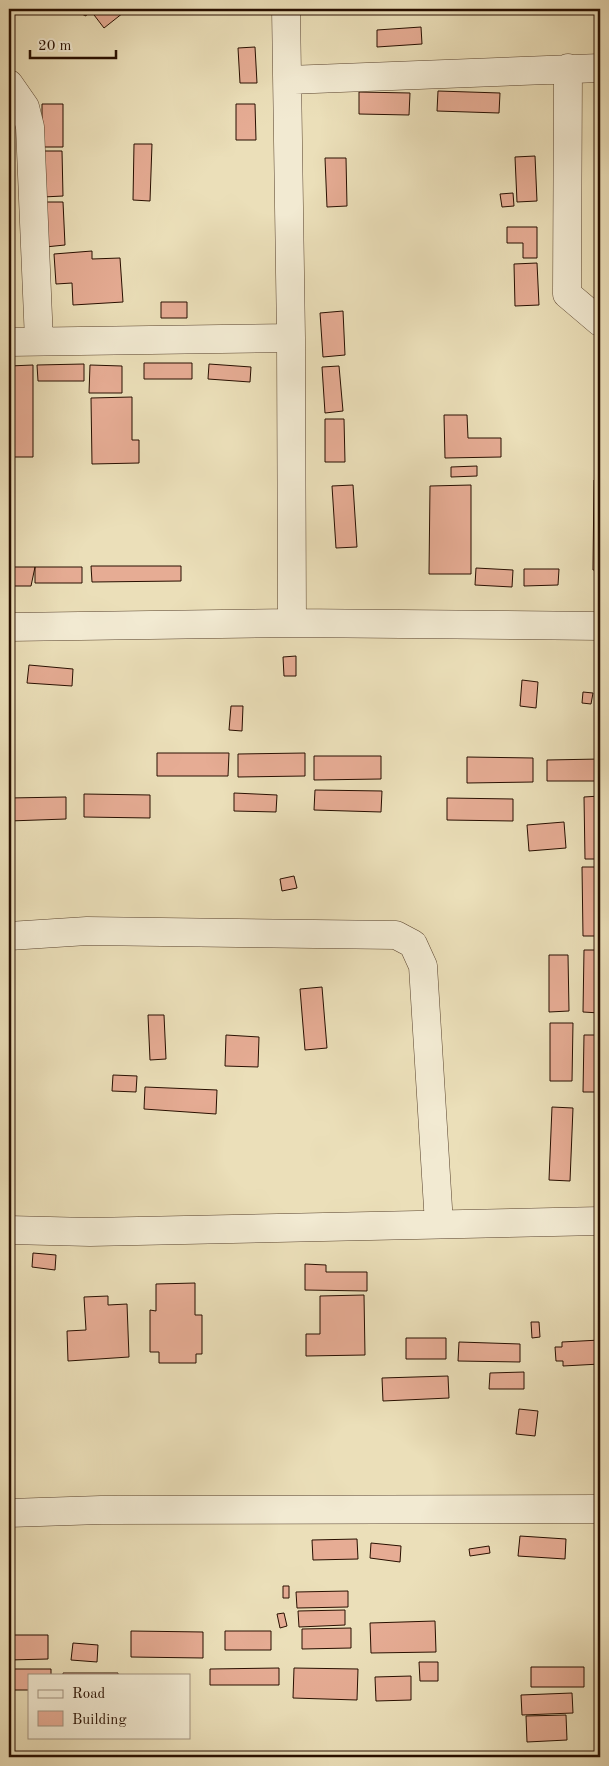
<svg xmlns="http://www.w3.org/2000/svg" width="609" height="1766" font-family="'Old Standard TT',serif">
<rect width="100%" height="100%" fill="#ebdfb9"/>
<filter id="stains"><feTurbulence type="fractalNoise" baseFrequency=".004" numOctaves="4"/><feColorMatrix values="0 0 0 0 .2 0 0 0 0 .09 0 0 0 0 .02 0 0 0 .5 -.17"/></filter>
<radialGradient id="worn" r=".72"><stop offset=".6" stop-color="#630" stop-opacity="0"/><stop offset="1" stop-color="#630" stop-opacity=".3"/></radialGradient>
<path fill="#e6ac94" stroke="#280f00" d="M 71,9 L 89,9 L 86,16 Z
M 94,9 L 128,9 L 104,28 L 91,11 Z
M 421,27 L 422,44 L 377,47 L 377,30 Z
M 255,47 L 257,83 L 240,83 L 238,48 Z
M 438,91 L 500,93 L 499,113 L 437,111 Z
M 359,92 L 410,93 L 409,115 L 359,114 Z
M 42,104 L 63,104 L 63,147 L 42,147 Z
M 236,104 L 255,104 L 256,140 L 236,140 Z
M 134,144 L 152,144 L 150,201 L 133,200 Z
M 43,151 L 62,151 L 63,196 L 43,197 Z
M 535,156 L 537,201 L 517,202 L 515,157 Z
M 325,158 L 346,158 L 347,206 L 327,207 Z
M 513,193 L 514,206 L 502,207 L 500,194 Z
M 43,202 L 63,202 L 65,245 L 45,247 Z
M 507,227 L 537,227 L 537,258 L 523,258 L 523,243 L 507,243 Z
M 92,251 L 92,259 L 120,258 L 123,302 L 73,305 L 72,283 L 56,284 L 54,254 Z
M 537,263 L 539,305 L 515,306 L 514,264 Z
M 161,302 L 187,302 L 187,318 L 161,318 Z
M 343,311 L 345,355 L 323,357 L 320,313 Z
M 144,363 L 192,363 L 192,379 L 144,379 Z
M 84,364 L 84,381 L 38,381 L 37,365 Z
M 209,364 L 251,367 L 250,382 L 208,379 Z
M 33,365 L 33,457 L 9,457 L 9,366 Z
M 90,365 L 122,366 L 122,393 L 89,393 Z
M 339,366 L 343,411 L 325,413 L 322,367 Z
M 132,397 L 132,440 L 139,440 L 139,463 L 92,464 L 91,398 Z
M 444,415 L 467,415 L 468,438 L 501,438 L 501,457 L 445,458 Z
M 325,419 L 344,419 L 345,462 L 325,462 Z
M 477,466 L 477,476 L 451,477 L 451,467 Z
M 594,480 L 600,480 L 600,570 L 593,570 Z
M 353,485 L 357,547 L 336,548 L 332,486 Z
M 471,485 L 471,574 L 429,574 L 430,486 Z
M 91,566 L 181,566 L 181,581 L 92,582 Z
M 9,567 L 35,567 L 31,586 L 9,586 Z
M 35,567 L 82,567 L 82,583 L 35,583 Z
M 476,568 L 513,570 L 512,587 L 475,585 Z
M 524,569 L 559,569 L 558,585 L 524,586 Z
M 296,656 L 296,676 L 284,676 L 283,657 Z
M 29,665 L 73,669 L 72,686 L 27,683 Z
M 522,680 L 538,682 L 536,708 L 520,706 Z
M 583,692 L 593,693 L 591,704 L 582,703 Z
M 231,706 L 243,706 L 242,731 L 229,730 Z
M 157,753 L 229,753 L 228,776 L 157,776 Z
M 305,753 L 305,776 L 238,777 L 238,754 Z
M 314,756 L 381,756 L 381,779 L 314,780 Z
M 467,757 L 533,758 L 533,782 L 467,783 Z
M 600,759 L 600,781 L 547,781 L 547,760 Z
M 315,790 L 382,791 L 381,812 L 314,810 Z
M 234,793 L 277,795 L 276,812 L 234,811 Z
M 84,794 L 150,795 L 150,818 L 84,817 Z
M 600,796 L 600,859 L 585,859 L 584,797 Z
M 66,797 L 66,819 L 9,821 L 9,798 Z
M 447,798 L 513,799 L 513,821 L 447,820 Z
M 564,822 L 566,848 L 529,851 L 527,825 Z
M 582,867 L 600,867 L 600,936 L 583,936 Z
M 294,876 L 297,888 L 282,891 L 280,879 Z
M 584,950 L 600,950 L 600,1013 L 583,1012 Z
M 549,955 L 568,955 L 569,1011 L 549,1012 Z
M 322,987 L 327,1048 L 305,1050 L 300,989 Z
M 148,1015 L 164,1015 L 166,1059 L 150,1060 Z
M 550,1023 L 573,1023 L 572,1081 L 550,1081 Z
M 226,1035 L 259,1037 L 258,1067 L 225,1066 Z
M 584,1035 L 600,1035 L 600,1092 L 583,1092 Z
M 113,1075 L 137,1076 L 136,1092 L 112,1091 Z
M 145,1087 L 217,1090 L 216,1114 L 144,1109 Z
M 552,1107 L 573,1108 L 570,1181 L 549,1180 Z
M 33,1253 L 56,1255 L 55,1270 L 32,1267 Z
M 305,1264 L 326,1265 L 326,1272 L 367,1272 L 367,1291 L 305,1290 Z
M 195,1283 L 195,1315 L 202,1315 L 202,1354 L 196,1354 L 196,1363 L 159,1363 L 159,1352 L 150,1352 L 150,1310 L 156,1311 L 156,1284 Z
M 364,1295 L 365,1355 L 306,1356 L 306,1334 L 320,1334 L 320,1296 Z
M 108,1296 L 108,1305 L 127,1304 L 129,1357 L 68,1361 L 67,1331 L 86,1330 L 84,1297 Z
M 531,1322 L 539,1322 L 540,1337 L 532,1338 Z
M 406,1338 L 446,1338 L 446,1359 L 406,1359 Z
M 600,1340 L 600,1364 L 563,1366 L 563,1361 L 556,1361 L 555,1347 L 562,1347 L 562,1342 Z
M 459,1342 L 520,1344 L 520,1362 L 458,1361 Z
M 524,1372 L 524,1389 L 489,1389 L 490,1373 Z
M 448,1376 L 449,1398 L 383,1401 L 382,1378 Z
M 519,1409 L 538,1411 L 535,1436 L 516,1434 Z
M 520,1536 L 566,1539 L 565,1559 L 518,1556 Z
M 357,1539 L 358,1559 L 313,1560 L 312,1540 Z
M 371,1543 L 401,1546 L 400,1562 L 370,1558 Z
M 489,1546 L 490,1553 L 470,1556 L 469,1549 Z
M 283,1586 L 289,1586 L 289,1598 L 283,1598 Z
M 348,1591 L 348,1607 L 297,1608 L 296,1592 Z
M 345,1610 L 345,1625 L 299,1627 L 298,1611 Z
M 284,1613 L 287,1626 L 280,1628 L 277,1614 Z
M 435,1621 L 436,1652 L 371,1653 L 370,1623 Z
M 351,1628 L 351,1648 L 302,1649 L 302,1629 Z
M 131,1631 L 203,1632 L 203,1658 L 131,1657 Z
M 225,1631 L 271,1631 L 271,1650 L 225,1650 Z
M 9,1635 L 48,1635 L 48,1659 L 9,1660 Z
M 73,1643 L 98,1645 L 97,1662 L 71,1660 Z
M 419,1662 L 438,1662 L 438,1681 L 420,1681 Z
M 531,1667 L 584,1667 L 584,1687 L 531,1687 Z
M 279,1668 L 279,1685 L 210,1685 L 210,1669 Z
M 294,1668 L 358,1669 L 357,1700 L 293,1698 Z
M 9,1669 L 51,1669 L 51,1675 L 29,1675 L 29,1690 L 9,1690 Z
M 63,1673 L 118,1673 L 118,1675 L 63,1675 Z
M 411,1676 L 411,1700 L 376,1701 L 375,1677 Z
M 572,1693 L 573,1713 L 522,1715 L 521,1695 Z
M 566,1715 L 567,1740 L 527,1742 L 526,1716 Z"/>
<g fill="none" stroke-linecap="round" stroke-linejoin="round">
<g stroke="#59432e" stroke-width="29">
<path id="minor" d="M 286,9 L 291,338 L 292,623
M 568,68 L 567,294 L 600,322
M 288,80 L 600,68
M 9,84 L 25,107 L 30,127 L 39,341
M 9,342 L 291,338
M 9,627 L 292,623 L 600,626
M 9,936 L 87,931 L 396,935 L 413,944 L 423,966 L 439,1224
M 9,1230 L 90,1232 L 600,1221
M 9,1513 L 101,1510 L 600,1509"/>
</g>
<use href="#minor" stroke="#f2ead2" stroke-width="28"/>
</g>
<rect width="609" height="1766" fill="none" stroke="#ebdfb9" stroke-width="30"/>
<rect x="10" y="10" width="589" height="1746" fill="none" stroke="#280f00" stroke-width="2.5"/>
<rect x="15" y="15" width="579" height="1736" fill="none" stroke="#280f00"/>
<rect x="28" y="1674" width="162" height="65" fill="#f2ead2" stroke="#a1927e"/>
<rect x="38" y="1690" width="25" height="8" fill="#f2ead2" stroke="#a1927e"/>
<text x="72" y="1698" font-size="15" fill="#280f00">Road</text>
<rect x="38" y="1711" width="25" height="15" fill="#e6ac94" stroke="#a1927e"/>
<text x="72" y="1724" font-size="15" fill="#280f00">Building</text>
<path d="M30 50v8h86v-8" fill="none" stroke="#280f00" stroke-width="2.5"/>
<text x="38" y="50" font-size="15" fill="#280f00" stroke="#f2ead2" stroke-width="4" paint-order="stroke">20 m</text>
<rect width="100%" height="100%" filter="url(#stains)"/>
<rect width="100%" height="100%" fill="url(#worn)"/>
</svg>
